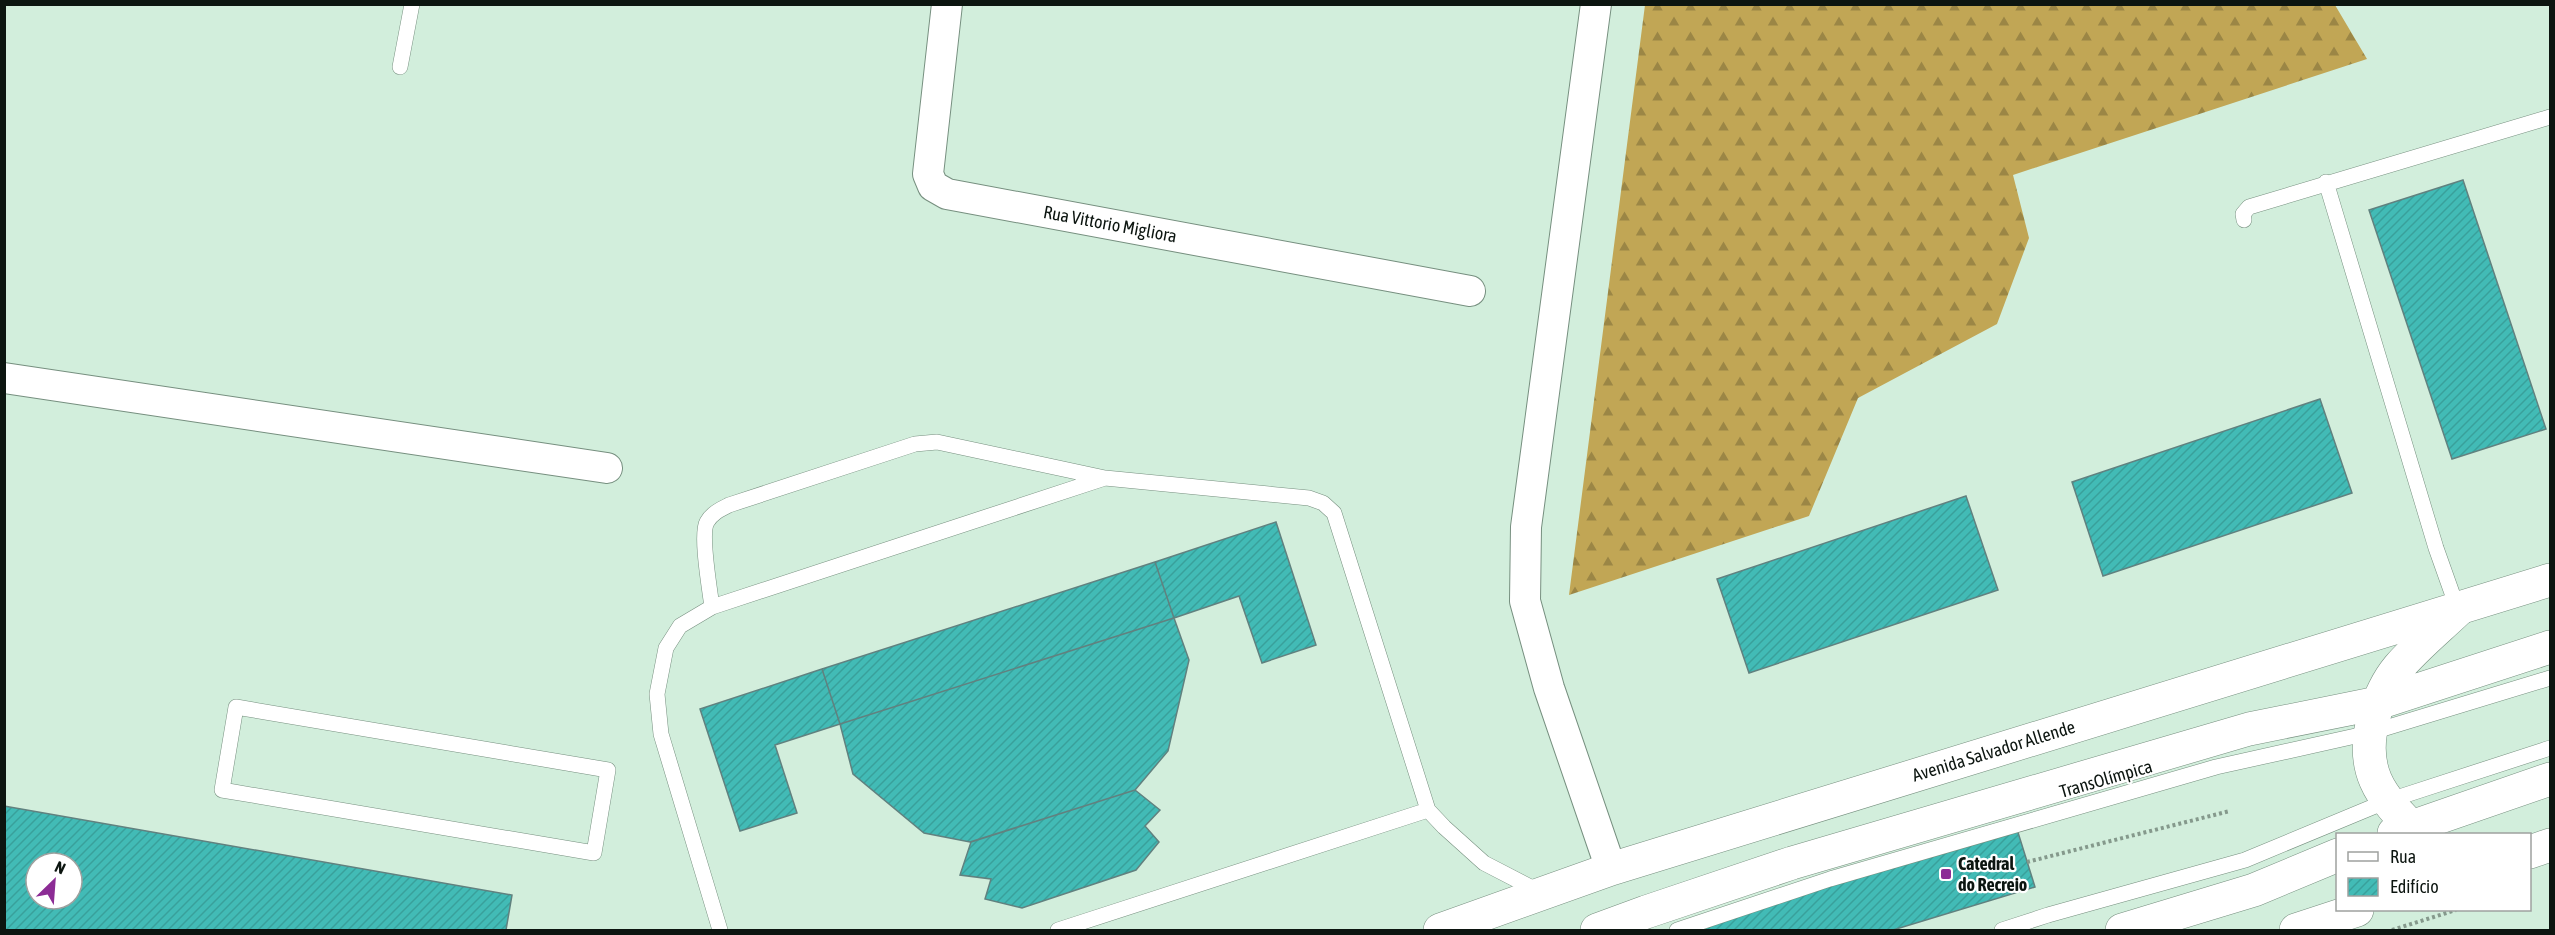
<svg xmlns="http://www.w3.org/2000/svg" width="2555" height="935" font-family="'Asap Condensed',sans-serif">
<defs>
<pattern id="forest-firs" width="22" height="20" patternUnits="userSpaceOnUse" patternTransform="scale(1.5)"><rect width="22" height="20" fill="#c1a655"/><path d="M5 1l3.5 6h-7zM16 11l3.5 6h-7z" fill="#9b8645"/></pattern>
<pattern id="building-hatch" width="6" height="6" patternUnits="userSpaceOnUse" patternTransform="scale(1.5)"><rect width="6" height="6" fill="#42bbb6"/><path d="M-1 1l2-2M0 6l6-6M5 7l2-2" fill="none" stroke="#39a09b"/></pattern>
</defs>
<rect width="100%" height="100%" fill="#d2eedc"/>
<path fill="url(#forest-firs)" d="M 1645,5 L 2335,5 L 2367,59 L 2013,175 L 2029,238 L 1997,324 L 1858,398 L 1809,516 L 1569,595 Z"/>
<path fill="url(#building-hatch)" stroke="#61817f" stroke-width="1.5" fill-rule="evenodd" d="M 2463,180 L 2546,429 L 2452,459 L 2369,210 Z
M 2320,399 L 2352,493 L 2103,576 L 2072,482 Z
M 1966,496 L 1998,590 L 1749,673 L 1717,579 Z
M 1276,522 L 1316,645 L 1262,663 L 1239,596 L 1174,618 L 1155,562 Z
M 1155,562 L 1174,618 L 840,724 L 822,669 Z
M 1174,618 L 1189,660 L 1168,751 L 1135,790 L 970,842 L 924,833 L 853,774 L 840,724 Z
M 822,669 L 840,724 L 775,745 L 797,813 L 740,831 L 700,709 Z
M 1135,790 L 1160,810 L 1145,826 L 1159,842 L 1136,870 L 1022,908 L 985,899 L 991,879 L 960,875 L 971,842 Z
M 4,806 L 512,895 L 506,930 L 4,930 ZM 36,863 L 72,863 L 72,899 L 36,899 Z
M 2016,826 L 2035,887 L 1893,930 L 1696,930 L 1694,926 Z"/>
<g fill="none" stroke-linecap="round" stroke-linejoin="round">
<g stroke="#768f7f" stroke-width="16">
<path id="lane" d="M 400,67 L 412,4
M 2326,182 L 2436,548 L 2458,610
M 2244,220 L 2243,214 L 2249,207 L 2550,117
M 712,607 C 710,591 700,534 707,522 C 712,513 721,509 729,505 L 915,444 L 937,442 L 1105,478
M 236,707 L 608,770 L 594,853 L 222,790 Z
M 720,930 L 661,734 L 657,694 L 666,648 L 680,626 L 712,607 L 1105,478 L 1309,498 L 1323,503 L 1334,513 L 1428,810 L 1444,827 L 1484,863 L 1540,892
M 1058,930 L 1428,810
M 1677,930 L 1830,879 L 2216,767 L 2369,733 L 2550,678
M 2002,930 L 2048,915 L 2245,860 L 2387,801 L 2550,748"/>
</g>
<g stroke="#768f7f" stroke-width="32">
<g id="street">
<path id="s1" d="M 947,4 L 928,174 L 933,186 L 947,194 L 1470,291"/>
<path d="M 1596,4 L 1526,527 L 1525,601 L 1549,688 L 1611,869"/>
<path d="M 4,378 L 607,468"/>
</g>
</g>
<g stroke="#768f7f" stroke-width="34">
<g id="primary">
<path d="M 2530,852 L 2550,845"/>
<path id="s2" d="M 1440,930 L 1611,869 L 2550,580"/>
<path d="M 2296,930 L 2357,910"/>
</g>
</g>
<g stroke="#768f7f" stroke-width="34">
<path id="highway" d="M 2394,833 L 2550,779
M 2419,834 C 2379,797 2358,768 2375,713 C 2379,698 2388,680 2398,668 C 2416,647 2438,629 2458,610
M 1597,930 L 1646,912 L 1792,863 L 2249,729 L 2378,703 L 2550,647
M 2122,930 L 2254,890 L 2338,855"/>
</g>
<path stroke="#85998c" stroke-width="4" stroke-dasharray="3 3" stroke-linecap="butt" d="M 2027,862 L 2230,811
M 2392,930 L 2456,910"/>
<use href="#lane" stroke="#fff" stroke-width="15"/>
<use href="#street" stroke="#fff" stroke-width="30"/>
<use href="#primary" stroke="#fff" stroke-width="33"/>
<use href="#highway" stroke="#fff" stroke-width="33"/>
</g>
<rect fill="#8c2c95" stroke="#fff" stroke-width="2" x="1940" y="868" width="12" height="12" rx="3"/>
<g text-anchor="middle" stroke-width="4.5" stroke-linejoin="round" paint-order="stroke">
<g font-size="18" fill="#0c1510" stroke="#fff">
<text dy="6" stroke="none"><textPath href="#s1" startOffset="366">Rua Vittorio Migliora</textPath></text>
<text dy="6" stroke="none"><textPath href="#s2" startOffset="582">Avenida Salvador Allende</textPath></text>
<text transform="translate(2106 779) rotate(-16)" y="6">TransOlímpica</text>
</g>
<g font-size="18" font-weight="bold" fill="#0c1510" stroke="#fff" text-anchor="start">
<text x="1958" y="870">Catedral<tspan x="1958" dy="21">do Recreio</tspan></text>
</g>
</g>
<rect width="2555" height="935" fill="none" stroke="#0c1510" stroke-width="12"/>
<rect x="2336" y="833" width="195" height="78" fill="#ffffff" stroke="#9ea19f" stroke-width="1.5"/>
<rect x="2348" y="852" width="30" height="9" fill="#ffffff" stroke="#9ea19f" stroke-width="1.5"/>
<text x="2390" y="863" font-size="18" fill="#0c1510">Rua</text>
<rect x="2348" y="878" width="30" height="18" fill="url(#building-hatch)" stroke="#9ea19f" stroke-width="1.5"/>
<text x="2390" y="893" font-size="18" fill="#0c1510">Edifício</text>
<g transform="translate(54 881) rotate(25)"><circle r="28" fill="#ffffff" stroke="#9ea19f" stroke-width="1.5"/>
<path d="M0-4.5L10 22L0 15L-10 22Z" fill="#8c2c95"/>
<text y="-9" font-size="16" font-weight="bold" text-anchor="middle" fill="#0c1510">N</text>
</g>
</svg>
